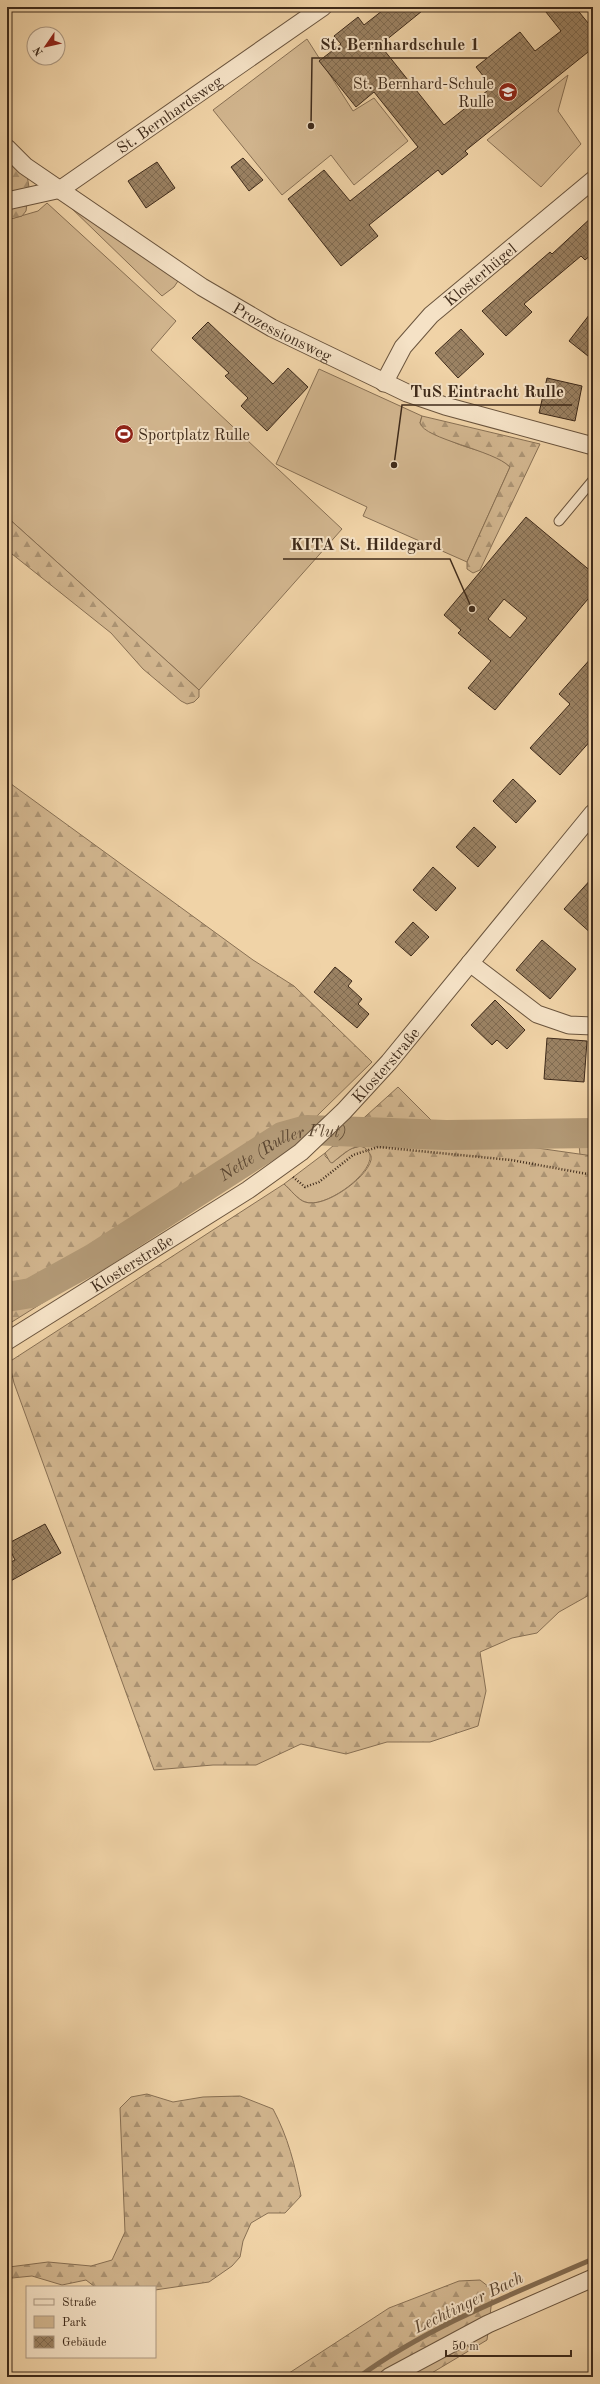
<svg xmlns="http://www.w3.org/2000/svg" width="600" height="2384" font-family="'Old Standard TT',serif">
<defs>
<pattern id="forest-firs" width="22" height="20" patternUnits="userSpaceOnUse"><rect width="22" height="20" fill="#d2b68f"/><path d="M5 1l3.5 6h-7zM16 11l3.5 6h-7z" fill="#ac9474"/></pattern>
<pattern id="building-cross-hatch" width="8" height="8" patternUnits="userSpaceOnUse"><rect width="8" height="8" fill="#9b8263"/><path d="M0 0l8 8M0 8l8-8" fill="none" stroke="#806b51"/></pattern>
</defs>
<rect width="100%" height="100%" fill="#f0d3a7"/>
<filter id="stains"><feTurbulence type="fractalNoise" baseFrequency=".005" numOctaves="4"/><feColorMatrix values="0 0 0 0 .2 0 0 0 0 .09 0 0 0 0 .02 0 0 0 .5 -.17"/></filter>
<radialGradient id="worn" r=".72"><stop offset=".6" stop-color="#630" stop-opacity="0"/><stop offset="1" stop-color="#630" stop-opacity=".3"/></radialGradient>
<path fill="#d2b68f" stroke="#887054" d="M 307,39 L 353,111 L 374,98 L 408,141 L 354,185 L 331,155 L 282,195 L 213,110 Z
M 568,75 L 558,111 L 581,144 L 541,187 L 487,140 Z
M 65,202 L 178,281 L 174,287 L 162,296 Z
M 47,203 L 176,321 L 151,350 L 342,529 L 199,690 L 7,517 L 7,220 L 38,211 Z
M 319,369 L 422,416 L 420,423 C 432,430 445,439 458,444 C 476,451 496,453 510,467 L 467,562 L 363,516 L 367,507 L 276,464 Z
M 578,1133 L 593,1133 L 593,1156 L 580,1155 Z
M 361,1146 C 394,1157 329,1211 305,1202 C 298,1200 290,1189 284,1184 L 325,1153 L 325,1156 L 332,1163 L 350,1149 Z"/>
<path fill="url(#forest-firs)" stroke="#887054" d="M 7,142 L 27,175 L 29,187 L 26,211 L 22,216 L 7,220 Z
M 422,416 L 540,444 L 480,570 L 473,573 L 467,569 L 467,562 L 510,467 C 494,450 424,439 420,423 Z
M 7,517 L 199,690 L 199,697 L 194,702 L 187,704 L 181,701 L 143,669 L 111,633 L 7,550 Z
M 7,781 L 253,960 L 294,986 L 372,1062 L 273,1159 L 7,1325 Z
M 398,1087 L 446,1135 L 593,1156 L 593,1585 L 591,1594 L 559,1612 L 537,1633 L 512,1638 L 480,1652 L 486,1691 L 478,1726 L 430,1742 L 387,1742 L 346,1754 L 301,1744 L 256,1765 L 213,1765 L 154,1770 L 14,1383 L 9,1362 L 284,1184 C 290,1189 298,1200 305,1202 C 324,1209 367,1178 371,1160 C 372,1156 370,1154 368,1151 C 359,1138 341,1156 332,1163 L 330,1162 L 325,1153 Z
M 147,2094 L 173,2102 L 203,2097 L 240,2096 L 273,2109 C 288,2137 295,2165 301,2196 L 285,2213 L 268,2213 L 251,2223 L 243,2241 L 240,2257 L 232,2266 L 209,2282 L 155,2290 L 155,2287 L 95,2287 L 86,2280 L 62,2285 L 32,2276 L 12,2278 L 9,2267 L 48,2262 L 91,2266 L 112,2260 L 125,2232 L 120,2108 L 131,2097 Z
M 480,2280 L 489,2287 L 492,2299 L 487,2340 L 425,2377 L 283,2377 L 389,2308 L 459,2281 Z"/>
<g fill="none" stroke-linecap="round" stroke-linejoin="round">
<path stroke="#846d52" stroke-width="5" d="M 359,2377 C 427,2327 515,2293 593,2259"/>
<path stroke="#b39a77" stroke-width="30" id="s1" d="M 7,1297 L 31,1293 L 94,1258 L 282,1137 L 307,1130 L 446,1135 L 593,1133"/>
</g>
<path fill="url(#building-cross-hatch)" stroke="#3e2a1a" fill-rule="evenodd" d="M 387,7 L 427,7 L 380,45 L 444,125 L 492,87 L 476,67 L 520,32 L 535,51 L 561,31 L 542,7 L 575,7 L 593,29 L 593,48 L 465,151 L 468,154 L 442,175 L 438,170 L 369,225 L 378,236 L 341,266 L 288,199 L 324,170 L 350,201 L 418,147 L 374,92 L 356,107 L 319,61 L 341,44 L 334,36 L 358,17 L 364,25 Z
M 243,158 L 263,180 L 249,191 L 231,167 Z
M 157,162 L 175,188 L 146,208 L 128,181 Z
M 593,216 L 593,253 L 585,260 L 581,256 L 524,304 L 532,312 L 506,336 L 482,311 L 550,252 L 552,254 Z
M 593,310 L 593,360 L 569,341 Z
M 208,322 L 273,384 L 288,368 L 308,387 L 267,431 L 241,406 L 248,398 L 225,376 L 229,373 L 192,338 Z
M 461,329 L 484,354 L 458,378 L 435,353 Z
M 547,378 L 582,386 L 575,421 L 539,413 Z
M 526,517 L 593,573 L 593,593 L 495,710 L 468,688 L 491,661 L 458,633 L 461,630 L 444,615 ZM 504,599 L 527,618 L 510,638 L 488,619 Z
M 593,656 L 593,738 L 560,775 L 530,748 L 570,704 L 559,694 Z
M 513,779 L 536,801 L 516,823 L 493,801 Z
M 474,827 L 496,847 L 478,867 L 456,847 Z
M 433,867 L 456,888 L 436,911 L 413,890 Z
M 593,877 L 593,935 L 564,909 Z
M 413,922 L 429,937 L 411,956 L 395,942 Z
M 542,940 L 576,969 L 550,999 L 516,970 Z
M 335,967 L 352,981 L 348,986 L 362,999 L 358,1004 L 369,1014 L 357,1028 L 314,992 Z
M 495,1000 L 525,1030 L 507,1049 L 497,1040 L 492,1045 L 471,1025 Z
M 547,1038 L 587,1041 L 584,1082 L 544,1079 Z
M 45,1524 L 61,1553 L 7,1583 L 7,1564 L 15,1560 L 7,1544 Z"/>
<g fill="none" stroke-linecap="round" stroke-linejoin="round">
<g stroke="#6a543d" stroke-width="11">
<path id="lane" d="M 559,521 L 593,480"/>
</g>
<g stroke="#6a543d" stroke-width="19">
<g id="street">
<path id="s2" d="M 7,148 L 25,166 L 202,287 L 272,328 L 407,393 L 445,406 L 593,446"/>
<path id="s3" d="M 7,201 L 61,189 L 323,7"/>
<path id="s4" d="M 384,383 L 403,347 L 431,315 L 593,180"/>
<path d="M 470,963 L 537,1014 L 569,1025 L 593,1026"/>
<path id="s5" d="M 7,1341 L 248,1190 L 301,1152 L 344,1111 L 389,1062 L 593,813"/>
<path d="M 389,2377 L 488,2324 L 593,2278"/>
</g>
</g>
<path stroke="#3e2a1a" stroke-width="2.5" stroke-dasharray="1 2" stroke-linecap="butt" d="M 293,1177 L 305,1187 L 319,1182 L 353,1155 L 378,1147 L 511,1160 L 593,1175"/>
<use href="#lane" stroke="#f5e2c6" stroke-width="9"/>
<use href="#street" stroke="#f5e2c6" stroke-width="17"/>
</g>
<defs>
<g id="school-disc" transform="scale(1)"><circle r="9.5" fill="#8f2418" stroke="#f5e2c6"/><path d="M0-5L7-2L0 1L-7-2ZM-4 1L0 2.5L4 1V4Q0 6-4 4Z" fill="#fff"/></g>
<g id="stadium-disc" transform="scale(1)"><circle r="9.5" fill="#8f2418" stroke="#f5e2c6"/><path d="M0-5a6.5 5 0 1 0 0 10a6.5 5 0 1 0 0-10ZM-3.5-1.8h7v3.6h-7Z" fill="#fff"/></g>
</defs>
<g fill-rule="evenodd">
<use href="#school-disc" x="508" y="92"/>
<use href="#stadium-disc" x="124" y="434"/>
</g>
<g text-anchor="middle" stroke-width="4" stroke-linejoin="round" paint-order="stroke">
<g font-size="16" fill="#3e2a1a" stroke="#f5e2c6" text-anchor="end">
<text x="494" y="89">St. Bernhard-Schule<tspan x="494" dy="18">Rulle</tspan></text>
<text x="138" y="440" text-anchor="start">Sportplatz Rulle</text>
</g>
<g font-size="16" fill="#3e2a1a" stroke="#f5e2c6">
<text dy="6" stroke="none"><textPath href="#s3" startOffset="187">St. Bernhardsweg</textPath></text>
<text dy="6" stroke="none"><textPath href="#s4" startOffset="147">Klosterhügel</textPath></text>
<text dy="6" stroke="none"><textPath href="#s2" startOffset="332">Prozessionsweg</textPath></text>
<text dy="6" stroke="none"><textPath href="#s5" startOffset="471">Klosterstraße</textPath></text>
<text dy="6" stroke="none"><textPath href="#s5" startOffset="147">Klosterstraße</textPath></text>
</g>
<g font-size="17" font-style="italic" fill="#5b4631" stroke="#f5e2c6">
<text dy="6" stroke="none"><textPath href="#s1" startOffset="316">Nette (Ruller Flut)</textPath></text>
<text transform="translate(468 2302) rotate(-26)" y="6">Lechtinger Bach</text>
</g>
</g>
<path fill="none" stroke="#3e2a1a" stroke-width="1.5" d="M311 126L312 58H487M394 465L402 405H572M472 609L450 559H283"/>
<g fill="#3e2a1a" stroke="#f5e2c6" stroke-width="1.5">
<circle cx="311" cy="126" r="4"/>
<circle cx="394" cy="465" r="4"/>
<circle cx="472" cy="609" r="4"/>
</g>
<g font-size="17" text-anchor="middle" font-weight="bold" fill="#3e2a1a" stroke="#f5e2c6" stroke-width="4" stroke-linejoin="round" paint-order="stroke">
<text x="400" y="50">St. Bernhardschule 1</text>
<text x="487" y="397">TuS Eintracht Rulle</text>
<text x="366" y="550">KITA St. Hildegard</text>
</g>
<rect width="600" height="2384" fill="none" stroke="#f0d3a7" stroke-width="24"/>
<rect x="8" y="8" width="584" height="2368" fill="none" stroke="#3e2a1a" stroke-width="2"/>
<rect x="12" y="12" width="576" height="2360" fill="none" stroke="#3e2a1a"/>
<rect x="26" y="2286" width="130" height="72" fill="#f5e2c6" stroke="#ac9881"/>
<rect x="34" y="2299" width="20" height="6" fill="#f5e2c6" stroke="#ac9881"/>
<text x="62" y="2306" font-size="12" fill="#3e2a1a">Straße</text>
<rect x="34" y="2316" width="20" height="12" fill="#d2b68f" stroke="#ac9881"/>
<text x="62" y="2326" font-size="12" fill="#3e2a1a">Park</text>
<rect x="34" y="2336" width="20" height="12" fill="url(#building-cross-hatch)" stroke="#ac9881"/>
<text x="62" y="2346" font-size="12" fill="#3e2a1a">Gebäude</text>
<g transform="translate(46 46) rotate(236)"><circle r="19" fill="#f5e2c6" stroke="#ac9881"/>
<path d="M0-3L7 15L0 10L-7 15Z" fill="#8f2418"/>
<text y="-6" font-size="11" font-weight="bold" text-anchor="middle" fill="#3e2a1a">N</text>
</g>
<path d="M446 2350v6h125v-6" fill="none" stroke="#3e2a1a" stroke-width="2"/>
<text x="452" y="2350" font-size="12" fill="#3e2a1a" stroke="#f5e2c6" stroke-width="3" paint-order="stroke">50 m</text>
<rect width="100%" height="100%" filter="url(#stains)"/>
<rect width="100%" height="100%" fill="url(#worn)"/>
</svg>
